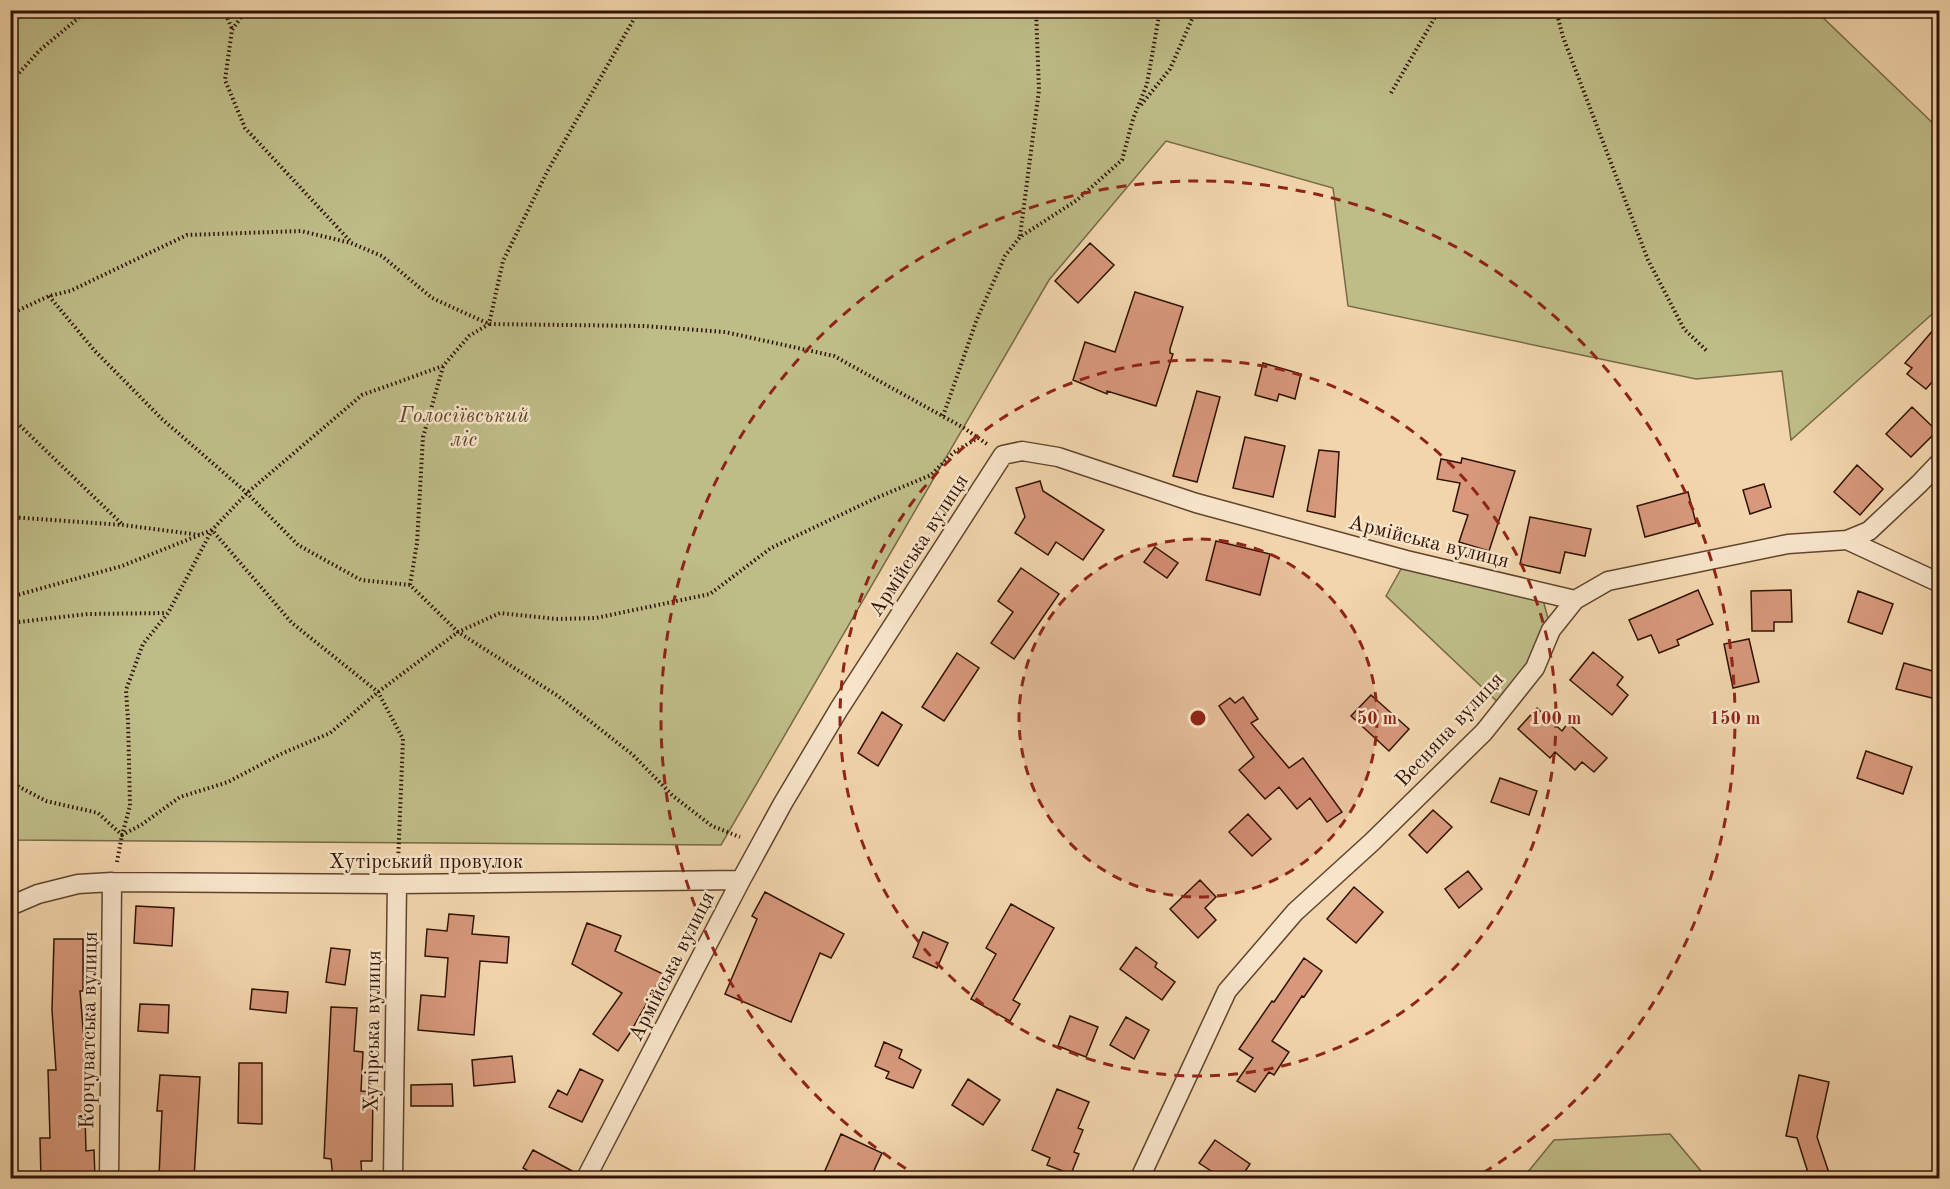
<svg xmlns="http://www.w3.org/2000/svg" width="1950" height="1189" font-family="'Old Standard TT',serif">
<rect width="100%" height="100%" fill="#f2d5ac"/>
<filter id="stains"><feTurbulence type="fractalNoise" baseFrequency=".00333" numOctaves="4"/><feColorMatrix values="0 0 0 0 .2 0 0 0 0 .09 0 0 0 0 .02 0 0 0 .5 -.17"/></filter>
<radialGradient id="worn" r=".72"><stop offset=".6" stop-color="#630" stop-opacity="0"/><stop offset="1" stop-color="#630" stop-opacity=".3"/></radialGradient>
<path fill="#bebc87" stroke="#776846" stroke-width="1.5" d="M 11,10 L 1816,11 L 1939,129 L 1939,308 L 1791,440 L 1782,371 L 1696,379 L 1348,306 L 1333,188 L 1166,141 L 1049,280 L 721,845 L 11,840 Z
M 1406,560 L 1541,592 L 1551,630 L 1504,708 L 1386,596 Z
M 1670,1134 L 1707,1178 L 1523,1178 L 1554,1140 Z"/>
<path fill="#d7987b" stroke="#301304" stroke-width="1.5" d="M 1090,243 L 1114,265 L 1078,303 L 1055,281 Z
M 1135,292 L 1183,307 L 1170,349 L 1170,353 L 1173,354 L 1156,406 L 1107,391 L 1107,394 L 1073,380 L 1085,342 L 1115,352 Z
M 1940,322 L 1940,373 L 1926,389 L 1907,374 L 1912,368 L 1905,363 Z
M 1263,363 L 1301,374 L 1295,399 L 1279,394 L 1277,401 L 1255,395 Z
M 1197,391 L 1220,397 L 1197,482 L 1173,476 Z
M 1912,407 L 1937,431 L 1911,457 L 1886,434 Z
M 1245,437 L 1285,446 L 1273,497 L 1233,488 Z
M 1319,450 L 1339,452 L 1335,517 L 1307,511 Z
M 1462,458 L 1515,471 L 1489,551 L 1459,542 L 1468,515 L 1453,511 L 1460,483 L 1437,479 L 1441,459 L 1461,463 Z
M 1857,465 L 1883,489 L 1860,515 L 1834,492 Z
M 1040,481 L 1043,491 L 1104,530 L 1083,560 L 1056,542 L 1048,555 L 1015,533 L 1025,517 L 1016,488 Z
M 1764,484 L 1771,507 L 1750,514 L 1743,490 Z
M 1688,492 L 1696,523 L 1645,537 L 1637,506 Z
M 1530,517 L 1591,529 L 1585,556 L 1565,552 L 1560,573 L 1520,564 Z
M 1216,541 L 1270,554 L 1260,595 L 1206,580 Z
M 1155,547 L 1178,563 L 1167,578 L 1144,562 Z
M 1021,568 L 1059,594 L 1014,659 L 991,643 L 1013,612 L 998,601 Z
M 1698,590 L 1713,624 L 1677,640 L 1679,645 L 1659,653 L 1651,635 L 1638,640 L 1629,620 Z
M 1791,590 L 1792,622 L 1774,622 L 1774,631 L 1752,631 L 1751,591 Z
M 1858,591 L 1893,604 L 1882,634 L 1848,622 Z
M 1749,639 L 1759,682 L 1733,688 L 1724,644 Z
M 1593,652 L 1623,677 L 1617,685 L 1628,695 L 1612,715 L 1570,680 Z
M 957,653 L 979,668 L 944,721 L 922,707 Z
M 1904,663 L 1940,673 L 1940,700 L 1896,689 Z
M 1371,695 L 1409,729 L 1389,751 L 1351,716 Z
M 1243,697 L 1258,719 L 1251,723 L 1289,768 L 1303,758 L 1342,812 L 1327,822 L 1310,798 L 1297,809 L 1279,787 L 1265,799 L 1239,770 L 1254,757 L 1219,706 L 1230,698 L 1235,703 Z
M 1537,708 L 1562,731 L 1568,723 L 1607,758 L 1594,772 L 1582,762 L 1575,770 L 1555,752 L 1550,758 L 1518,729 Z
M 882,712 L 902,725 L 878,766 L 858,753 Z
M 1866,751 L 1912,767 L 1903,794 L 1857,778 Z
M 1500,778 L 1537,791 L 1529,815 L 1491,802 Z
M 1433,810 L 1452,827 L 1427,853 L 1409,835 Z
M 1248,814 L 1271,839 L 1252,856 L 1229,832 Z
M 1468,871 L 1482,889 L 1459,908 L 1445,889 Z
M 1200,880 L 1216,897 L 1205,908 L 1216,920 L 1198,938 L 1170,909 Z
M 1354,887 L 1383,912 L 1356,943 L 1327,919 Z
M 765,892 L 844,934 L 831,958 L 820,953 L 791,1022 L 725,994 L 757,919 L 752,916 Z
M 1011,904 L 1054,928 L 1013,1000 L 1020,1004 L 1010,1021 L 971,999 L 996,954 L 986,948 Z
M 136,906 L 174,908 L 172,946 L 134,943 Z
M 449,914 L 474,916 L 472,934 L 509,937 L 507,963 L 480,961 L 474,1035 L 418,1030 L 421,995 L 445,997 L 448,958 L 425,956 L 427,929 L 447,931 Z
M 587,923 L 621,936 L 615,951 L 663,974 L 630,1033 L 618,1051 L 593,1034 L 622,993 L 572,964 Z
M 923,932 L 948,943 L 937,968 L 913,957 Z
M 54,939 L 83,939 L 83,991 L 80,991 L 87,1078 L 84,1078 L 86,1151 L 94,1150 L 95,1179 L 41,1179 L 40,1138 L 50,1138 L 48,1070 L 56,1070 L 52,1010 Z
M 1136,947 L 1157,963 L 1155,967 L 1175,982 L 1162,1000 L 1120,969 Z
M 331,948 L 350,950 L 345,985 L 326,982 Z
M 1304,958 L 1322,971 L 1304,997 L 1302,996 L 1272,1041 L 1289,1052 L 1274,1075 L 1269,1072 L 1255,1092 L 1237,1081 L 1253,1058 L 1239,1049 L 1272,1001 L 1274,1002 Z
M 252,989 L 288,992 L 286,1013 L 250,1009 Z
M 140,1004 L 169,1005 L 168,1033 L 138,1031 Z
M 331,1007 L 357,1008 L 354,1051 L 363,1052 L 361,1091 L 373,1092 L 372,1161 L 361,1161 L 362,1179 L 333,1179 L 331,1159 L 324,1158 Z
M 1070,1016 L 1098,1027 L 1086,1057 L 1058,1046 Z
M 1126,1017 L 1149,1030 L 1134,1059 L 1110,1045 Z
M 884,1042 L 902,1050 L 899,1058 L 921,1070 L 913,1088 L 886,1078 L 889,1072 L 875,1066 Z
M 512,1056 L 515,1082 L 474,1086 L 472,1060 Z
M 239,1063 L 262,1063 L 262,1124 L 238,1123 Z
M 580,1069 L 603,1080 L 582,1122 L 549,1107 L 558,1090 L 567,1095 Z
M 160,1075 L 200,1077 L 194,1178 L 159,1176 L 162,1111 L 157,1111 Z
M 1799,1075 L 1829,1082 L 1817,1137 L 1831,1179 L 1810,1179 L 1797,1138 L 1786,1136 Z
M 968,1079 L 1000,1100 L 983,1125 L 952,1105 Z
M 452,1084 L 453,1106 L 411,1106 L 411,1085 Z
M 1057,1089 L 1089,1102 L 1078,1128 L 1083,1130 L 1074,1152 L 1079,1154 L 1071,1174 L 1047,1165 L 1050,1158 L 1032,1150 Z
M 841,1134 L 882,1153 L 870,1179 L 837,1179 L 824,1173 Z
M 1215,1140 L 1250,1164 L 1240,1179 L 1207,1179 L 1211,1171 L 1199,1163 Z
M 533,1150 L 576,1173 L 575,1179 L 542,1179 L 523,1168 Z"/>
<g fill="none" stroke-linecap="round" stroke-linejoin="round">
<g stroke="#60442e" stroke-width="21">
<path id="street" d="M 1847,540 L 1940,583
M 10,906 L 38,894 L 78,884 L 112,882 L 397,884 L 741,880
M 109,1178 L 112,882
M 393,1178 L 397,884
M 586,1178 L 741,880 L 783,803 L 839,709 L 1003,455 L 1022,451 L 1058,457 L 1196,503 L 1406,560 L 1575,600
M 1140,1178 L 1227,991 L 1295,912 L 1372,842 L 1484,732 L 1535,668 L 1551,630 L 1575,600 L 1608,581 L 1788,544 L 1847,540 L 1869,531 L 1919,484 L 1940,462"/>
</g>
<path stroke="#301304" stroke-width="4" stroke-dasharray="1.5 3" stroke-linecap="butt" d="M 224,10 L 232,29
M 246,10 L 232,30 L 225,80 L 245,128 L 351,242
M 1556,10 L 1563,37 L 1648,260 L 1684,329 L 1708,352
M 10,83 L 40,50 L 88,10
M 1391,93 L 1434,19 L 1435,10
M 1141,105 L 1170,69 L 1196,10
M 1020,236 L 1039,90 L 1036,10
M 49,296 L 94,350 L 162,419 L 247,493 L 298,545 L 361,580 L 410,585 L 458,632 L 558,696 L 633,755 L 673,796 L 712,826 L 740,837
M 10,314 L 49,296 L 70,291 L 187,235 L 301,231 L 351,243 L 382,256 L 432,298 L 489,324 L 644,326 L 725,332 L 834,356 L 964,428 L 987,444
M 10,416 L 122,524
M 943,416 L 977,319 L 1005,256 L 1020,237 L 1077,200 L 1122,160 L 1133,119 L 1147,84 L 1160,10
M 10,517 L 123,525 L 200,535
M 410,585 L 417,543 L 423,437 L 443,367
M 10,597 L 122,566 L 212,530 L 292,623 L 378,692 L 403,739 L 398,863
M 10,620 L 18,622 L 88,614 L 167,613
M 10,782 L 46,801 L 98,813 L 122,835 L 130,806 L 128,720 L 126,690 L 143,644 L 168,613 L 212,530 L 247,493 L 362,395 L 443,366 L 469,336 L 489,324 L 503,261 L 547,172 L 639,10
M 117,862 L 122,835 L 141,825 L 180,797 L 228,782 L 281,754 L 330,733 L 378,692 L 458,632 L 500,613 L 556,619 L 596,618 L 710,594 L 771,548 L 876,498 L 931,475 L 954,452 L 978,438"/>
<use href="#street" stroke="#f7e4c9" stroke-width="18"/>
</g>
<circle cx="1198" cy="718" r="179" fill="#8f2418" fill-opacity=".12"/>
<g fill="none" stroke="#8f2418" stroke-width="3" stroke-dasharray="10 8">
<circle cx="1198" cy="718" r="179"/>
<circle cx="1198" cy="718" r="358"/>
<path d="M921 1178A537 537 0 1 1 1475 1178"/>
</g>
<g text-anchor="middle" stroke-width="5" stroke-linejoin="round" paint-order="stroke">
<g font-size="21" font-style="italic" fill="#5b462b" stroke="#f7e4c9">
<text x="464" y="422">Голосіївський<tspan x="464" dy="24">ліс</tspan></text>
</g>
<g font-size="21" fill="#301304" stroke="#f7e4c9">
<text transform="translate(1429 541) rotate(14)" y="7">Армійська вулиця</text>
<text transform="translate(918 545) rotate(-57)" y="7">Армійська вулиця</text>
<text transform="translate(1449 729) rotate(-47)" y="7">Весняна вулиця</text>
<text x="426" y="868">Хутірський провулок</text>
<text transform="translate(671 966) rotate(-63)" y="7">Армійська вулиця</text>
<text transform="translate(88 1030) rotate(-89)" y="7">Корчуватська вулиця</text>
<text transform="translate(372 1031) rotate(-89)" y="7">Хутірська вулиця</text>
</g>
</g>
<circle cx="1198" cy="718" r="9" fill="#8f2418" stroke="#f7e4c9" stroke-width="3"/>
<g font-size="18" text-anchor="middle" font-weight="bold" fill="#8f2418" stroke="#f7e4c9" stroke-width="5" stroke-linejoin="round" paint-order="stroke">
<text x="1377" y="724">50 m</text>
<text x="1556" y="724">100 m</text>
<text x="1735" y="724">150 m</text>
</g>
<rect width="1950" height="1189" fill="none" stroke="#f2d5ac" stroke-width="36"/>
<rect x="12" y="12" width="1926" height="1165" fill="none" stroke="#301304" stroke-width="3"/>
<rect x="18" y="18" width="1914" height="1153" fill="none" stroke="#301304" stroke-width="1.5"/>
<rect width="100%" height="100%" filter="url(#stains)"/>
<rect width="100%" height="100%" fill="url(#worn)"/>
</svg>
